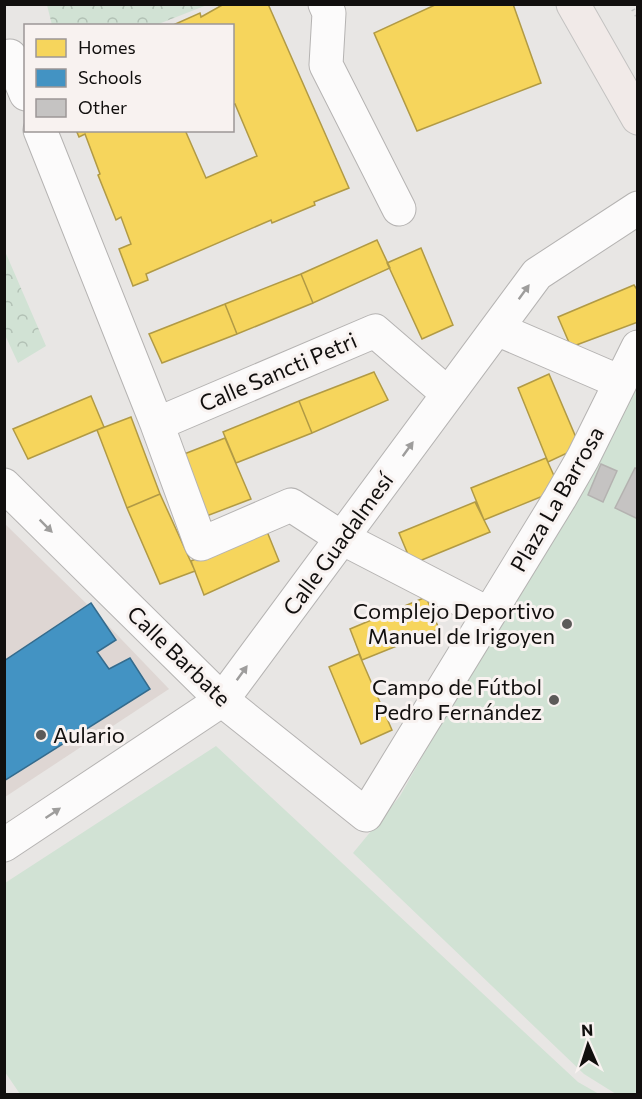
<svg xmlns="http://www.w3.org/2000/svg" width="642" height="1099" font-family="Commissioner,sans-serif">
<defs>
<pattern id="park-crowns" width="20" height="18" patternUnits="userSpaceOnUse" patternTransform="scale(1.5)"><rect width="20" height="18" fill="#d1e2d4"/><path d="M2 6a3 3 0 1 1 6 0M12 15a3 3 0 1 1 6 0" fill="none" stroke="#b2c1b5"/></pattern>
</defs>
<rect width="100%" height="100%" fill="#e8e6e4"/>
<path fill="#ded6d3" d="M 4,523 L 98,615 L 169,689 L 5,797 Z"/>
<path fill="#d1e2d4" d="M 637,366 L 637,1094 L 616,1094 L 584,1074 L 353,853 L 400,796 L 594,451 Z
M 216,746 L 578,1082 L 599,1094 L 20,1094 L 5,1072 L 5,883 Z"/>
<path fill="url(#park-crowns)" d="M 47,5 L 47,4 L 207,5 L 156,25 L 52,25 Z
M 4,249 L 46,346 L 18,363 L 5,335 Z"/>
<path fill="#f6d55c" stroke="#b19a45" stroke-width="1.5" d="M 224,4 L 268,4 L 349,188 L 314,202 L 315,205 L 272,223 L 271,220 L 146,274 L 148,280 L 133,286 L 119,249 L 131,244 L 121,217 L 116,220 L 98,175 L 100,174 L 85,134 L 79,137 L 76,130 L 185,130 L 206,178 L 257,156 L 235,104 L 232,105 L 232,26 L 171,26 L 200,13 L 201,17 Z
M 437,4 L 513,4 L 541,83 L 417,131 L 374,33 Z
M 377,240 L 390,268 L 313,303 L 301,274 Z
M 421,248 L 453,325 L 422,339 L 387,263 Z
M 301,274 L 313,303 L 237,334 L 225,304 Z
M 634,285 L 638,291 L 638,322 L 571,347 L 558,317 Z
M 225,304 L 237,334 L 162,363 L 149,334 Z
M 374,372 L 388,400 L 312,433 L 299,401 Z
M 549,374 L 580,447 L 548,462 L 518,388 Z
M 91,396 L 104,427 L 28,459 L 13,429 Z
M 299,401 L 312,433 L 236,463 L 223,432 Z
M 131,417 L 160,494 L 127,508 L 97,430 Z
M 225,438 L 251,499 L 196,520 L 174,458 Z
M 546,458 L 560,489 L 484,520 L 471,488 Z
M 160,494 L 195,571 L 160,584 L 127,508 Z
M 475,502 L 490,532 L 412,564 L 399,533 Z
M 266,529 L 279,561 L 204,595 L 191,561 Z
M 426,597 L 439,629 L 362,660 L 350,629 Z
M 359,654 L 392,730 L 361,744 L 329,667 Z"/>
<path fill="#4393c3" stroke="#346b8d" stroke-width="1.5" d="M 91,603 L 116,640 L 97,652 L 109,669 L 130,658 L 150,689 L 4,781 L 4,661 Z"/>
<path fill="#c5c3c2" stroke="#b4b2b0" stroke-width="1.5" d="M 601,464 L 617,471 L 603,502 L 588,495 Z
M 635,468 L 638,469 L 638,519 L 615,508 Z"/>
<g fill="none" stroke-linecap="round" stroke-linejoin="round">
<g stroke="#b5b3b2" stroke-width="35">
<path id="minor" d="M 325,4 L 329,13 L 326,65 L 399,209
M 10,56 L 26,94
M 40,130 L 157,424 L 375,331 L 448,394
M 497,329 L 620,382
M 157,424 L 201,544 L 291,505 L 342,538 L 489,614
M 4,485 L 222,700 L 366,815 L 560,498 L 583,458 L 638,347
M 4,845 L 222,700 L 537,274 L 638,208"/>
</g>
<g stroke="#c3c2c1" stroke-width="35">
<path id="major" d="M 573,4 L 638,118"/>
</g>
<path stroke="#c5c5c5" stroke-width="4" stroke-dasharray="1.5 4.5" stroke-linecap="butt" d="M 630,4 L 638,18"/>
<use href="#minor" stroke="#fcfbfb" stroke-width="33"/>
<use href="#major" stroke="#f1eae8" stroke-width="33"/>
</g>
<defs><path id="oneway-solid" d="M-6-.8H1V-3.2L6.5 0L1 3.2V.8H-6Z" transform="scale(1.5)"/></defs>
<g fill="#9e9d9c">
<use href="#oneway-solid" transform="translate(524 292) rotate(-54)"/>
<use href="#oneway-solid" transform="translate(408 449) rotate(-54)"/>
<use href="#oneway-solid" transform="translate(46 526) rotate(45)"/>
<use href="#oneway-solid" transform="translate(242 673) rotate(-54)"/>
<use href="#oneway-solid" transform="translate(53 813) rotate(-34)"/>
</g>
<g fill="#5c5a59" stroke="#f8f2f0" stroke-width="2">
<circle cx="567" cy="624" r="6"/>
<circle cx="554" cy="700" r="6"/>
<circle cx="41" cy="735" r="6"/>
</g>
<g text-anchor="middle" stroke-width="6" stroke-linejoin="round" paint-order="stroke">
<g font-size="22" fill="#110f0e" stroke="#f8f2f0">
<text transform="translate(278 372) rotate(-23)" y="8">Calle Sancti Petri</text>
<text transform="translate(557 499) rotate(-60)" y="8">Plaza La Barrosa</text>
<text transform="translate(338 544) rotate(-54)" y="8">Calle Guadalmesí</text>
<text transform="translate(179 656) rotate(44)" y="8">Calle Barbate</text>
</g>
<g font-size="22" fill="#110f0e" stroke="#f8f2f0" text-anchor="end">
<text x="555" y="619">Complejo Deportivo<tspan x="555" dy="25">Manuel de Irigoyen</tspan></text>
<text x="542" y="695">Campo de Fútbol<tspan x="542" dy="25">Pedro Fernández</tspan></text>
<text x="53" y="743" text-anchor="start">Aulario</text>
</g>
</g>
<rect width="642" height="1099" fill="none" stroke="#110f0e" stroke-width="12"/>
<rect x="24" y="24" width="210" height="108" fill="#f8f2f0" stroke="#9c9796" stroke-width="1.5"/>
<rect x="36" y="39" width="30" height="18" fill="#f6d55c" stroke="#9c9796" stroke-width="1.5"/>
<text x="78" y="54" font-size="18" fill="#110f0e">Homes</text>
<rect x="36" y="69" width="30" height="18" fill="#4393c3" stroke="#9c9796" stroke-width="1.5"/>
<text x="78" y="84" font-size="18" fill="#110f0e">Schools</text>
<rect x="36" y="99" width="30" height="18" fill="#c5c3c2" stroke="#9c9796" stroke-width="1.5"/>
<text x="78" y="114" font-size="18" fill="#110f0e">Other</text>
<g transform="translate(588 1045) rotate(357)" stroke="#f8f2f0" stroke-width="4.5" paint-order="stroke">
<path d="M0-4.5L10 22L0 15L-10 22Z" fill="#110f0e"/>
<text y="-9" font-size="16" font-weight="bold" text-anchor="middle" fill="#110f0e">N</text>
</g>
</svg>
